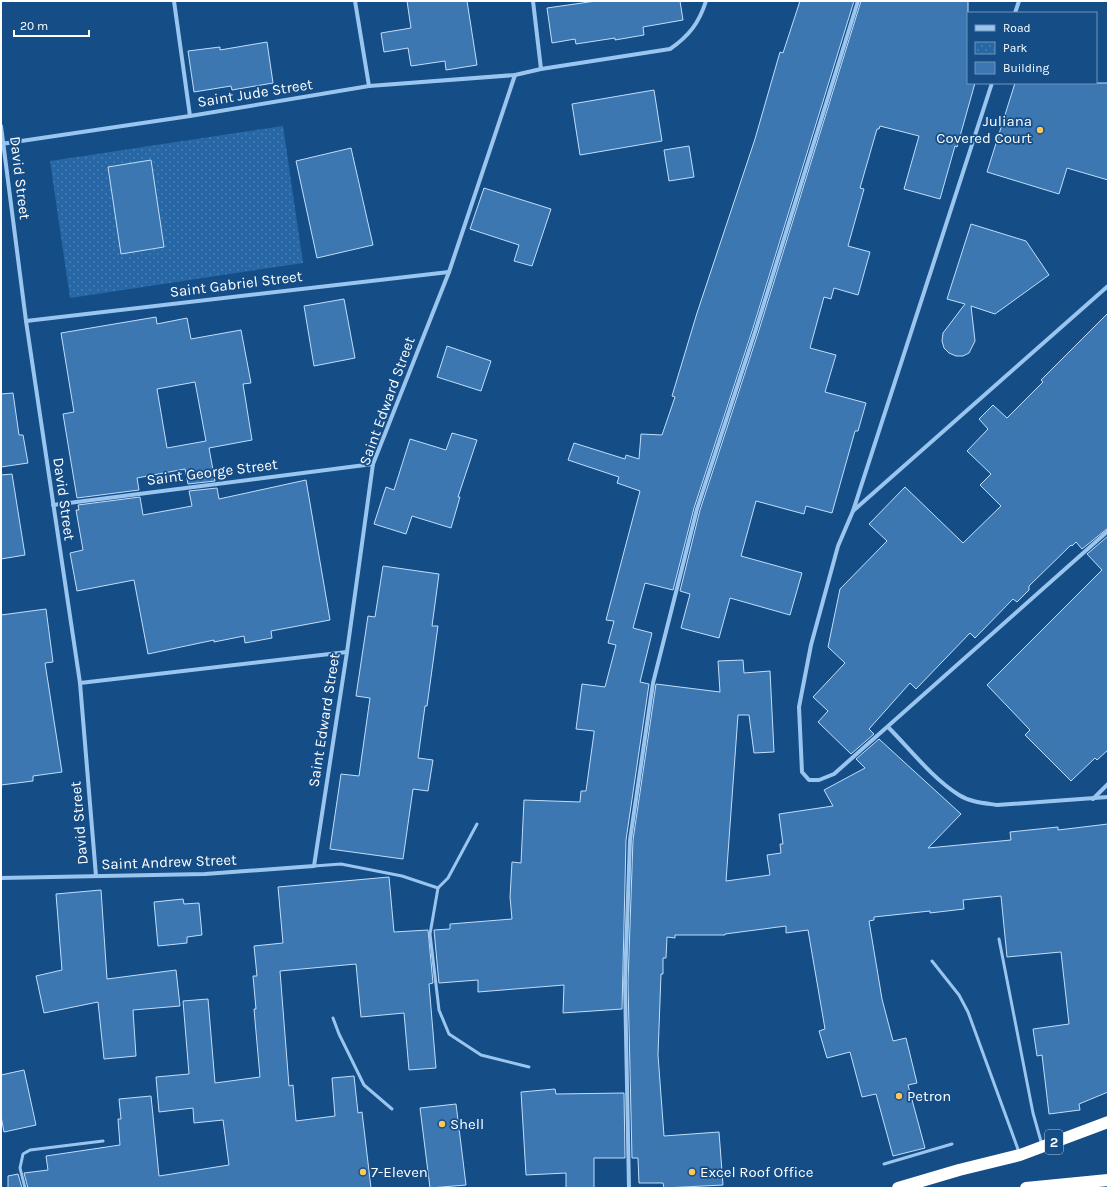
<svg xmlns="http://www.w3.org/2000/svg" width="1109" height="1189" viewBox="0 0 1109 1189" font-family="Karla,sans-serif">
<defs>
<pattern id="park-dots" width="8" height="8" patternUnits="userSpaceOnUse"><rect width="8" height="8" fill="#2767a5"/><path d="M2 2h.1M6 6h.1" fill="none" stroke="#477eb2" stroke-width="1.8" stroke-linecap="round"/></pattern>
</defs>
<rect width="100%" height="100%" fill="#154d87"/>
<path fill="url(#park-dots)" d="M283 126 303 263 70 298 50 161Z"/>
<g fill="#3d77b1" stroke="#c0defb" fill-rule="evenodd">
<path d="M407 1H467L477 65 446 70 445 61 411 66 408 48 384 52 381 33 411 28Z"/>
<path d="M596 1H680L683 20 643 27 644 35 615 40V38L576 44 575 39 552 43 547 8Z"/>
<path d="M800 1H854L753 328 694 508 673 590 645 583 633 628 652 633 640 682 649 684 626 840 622 1009 563 1013 564 985 478 992V980L439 983 434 930 450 929V924L512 919 510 897 512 862 521 863 524 800 580 802 581 791H586L594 733V731L576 729 582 684 605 687 616 645 608 643 614 621 606 620 640 491 617 483 619 477 568 460 574 443 625 459 626 455 639 459 641 434 662 435 675 397 672 396 697 313 755 139 780 52 783 53Z"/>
<path d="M861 1H968V83H975L957 147 955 146 940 199 904 189 919 136 880 126 879 129H877L860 188 864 189 848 246 870 252 858 295 834 288 831 299 824 297 810 348 836 355 825 392 866 403 858 431H855L832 513 806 506 804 514 756 501 741 556 802 573 790 615 730 598 719 638 681 628 690 594 680 591 700 510 759 330Z"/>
<path d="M267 42 273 83 232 90 231 86 194 92 188 51 220 47V50Z"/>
<path d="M1015 83H1108V180L1067 168 1059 194 987 172Z"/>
<path d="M654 90 662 141 580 155 572 104Z"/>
<path d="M689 146 694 177 669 181 664 150Z"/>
<path d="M351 148 373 245 317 258 296 161Z"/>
<path d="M151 160 164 247 121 254 108 167Z"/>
<path d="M484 188 551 209 532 266 514 261 519 245 470 229Z"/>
<path d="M971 224 1026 241 1049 275 995 314 971 306 975 341 969 353 963 356H956L949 353 944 348 942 341 943 333 965 304 947 299Z"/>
<path d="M344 299 355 358 314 366 304 306Z"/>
<path d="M1108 313V528L1082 549 1076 542 1072 546 1071 545 1029 586V590L1017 602 1013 599 975 638 970 633 916 689 910 683 869 729 874 734 851 754 818 722 828 711 813 697 845 663 828 647 840 589 887 541 869 524 905 487 963 543 1001 506 980 485 991 474 967 451 988 429 979 419 993 405 1007 418 1043 382 1041 380Z"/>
<path d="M156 317 157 324 187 318 191 339 241 330 251 383 243 384 252 440 209 448 215 481 188 484 185 469 137 478 139 490 77 498 63 414 74 412 61 333ZM195 382 206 441 167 448 157 389Z"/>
<path d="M447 346 491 361 481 391 437 377Z"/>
<path d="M13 393 19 435H23L28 463 1 467V394Z"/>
<path d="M452 433 477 440 458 497H460L451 528 412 516 406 534 374 524 386 487 394 490 410 439 446 450Z"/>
<path d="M12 474 25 555 1 559V475Z"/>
<path d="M306 480 330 620 271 631 272 638 245 643 244 636 214 642V640L148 654 134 580 77 591 70 553 83 550 76 510H79L78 505 140 497 143 515 192 506 189 491 217 488 219 499Z"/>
<path d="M1108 536V750L1097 760 1095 758 1071 781 1025 735 1030 730 987 685 1102 570 1087 554Z"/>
<path d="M383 566 439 574 432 626H438L427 706H425L418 758 433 760 428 791 413 789 403 859 330 849 341 774 359 776 370 698 356 696 368 616 375 617Z"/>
<path d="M46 609 53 662 45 663 62 772 33 776V781L1 785V615Z"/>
<path d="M743 660 744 673 770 671 774 752 754 753 749 715H738L726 881 770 875 767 855 781 853 780 844H783L779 814 833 806 824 790 865 768 856 759 879 739 961 814 928 848 1011 840 1010 832 1058 827V830L1108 824V1092L1079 1104 1080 1110 1049 1114 1042 1055 1037 1056 1033 1029 1069 1024 1061 952 1007 957 1001 896 963 900 964 909 930 913V911L874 917V920L869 921 882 999 893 1041 906 1038 917 1083 908 1085 925 1148 893 1156 876 1094 862 1097 850 1052 827 1058 819 1031 825 1029 808 930 786 933V926L725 934V935H675V938L667 937 666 958H663V974H661L658 1055 664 1136 719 1132 723 1185 664 1188 663 1183H639L638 1158H632L628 982 633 840 656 684 720 692 718 661Z"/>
<path d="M389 877 394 932 428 930 433 983 429 984 436 1068 409 1070 404 1013 361 1017 356 964 280 971 289 1086 293 1085 296 1121 335 1116 332 1078 354 1076 358 1113 362 1112 371 1188H28L24 1173 48 1170 46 1156 120 1145 118 1119H121L119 1099 151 1096 159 1176 229 1165 223 1120 194 1123 193 1108 159 1112 156 1077 189 1074 183 1001 208 999 215 1083 260 1077 254 1009H256L253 976H257L254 946 283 943 278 887Z"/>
<path d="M101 890 107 979 176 970 180 1006 133 1010 136 1056 104 1059 98 1002 44 1013 36 976 62 970 56 894Z"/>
<path d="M183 899 184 904 199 903 202 935 187 937V943L158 946 154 902Z"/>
<path d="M24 1070 36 1125 4 1132 1 1116V1075Z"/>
<path d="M555 1089 556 1094 624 1093 625 1158H594V1188H566V1173L526 1175 521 1092Z"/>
<path d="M456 1104 466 1185 430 1188 420 1108Z"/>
<path d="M18 1174 22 1188H8V1176Z"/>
</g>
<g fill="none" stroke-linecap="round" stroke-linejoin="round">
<g stroke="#9ac5ee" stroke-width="3">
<path d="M314 866 341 864 402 876 438 888 448 878 477 824"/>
<path d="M438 888 430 934 439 1010 449 1034 481 1055 529 1067"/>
<path d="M999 939 1033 1113 1042 1145"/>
<path d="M932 961 959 995 968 1012 1019 1152"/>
<path d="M333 1018 339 1034 364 1085 392 1109"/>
<path d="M884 1164 952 1144"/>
<path d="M25 1188 20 1168 23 1154 30 1150 103 1141"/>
</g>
<g stroke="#9ac5ee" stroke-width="4">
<path d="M174 1 190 116"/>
<path d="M355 1 369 86"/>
<path d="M533 1 541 69"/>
<path d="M1015 13 1019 1"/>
<path d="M992 83 853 511 838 546 811 645 799 707 802 772 809 780H819L834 774 1108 531"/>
<path d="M1 126 26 321 80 683 96 876"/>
<path d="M1 144 190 116 369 86 515 75 541 69 670 49C689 36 699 23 706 1"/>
<path d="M26 321 449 272"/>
<path d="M53 505 373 464"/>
<path d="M853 511 1108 286"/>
<path d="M80 683 347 652"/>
<path d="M888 727C910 749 932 778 959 795 970 802 984 803 997 805L1108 797"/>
<path d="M1093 799 1108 784"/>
<path d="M1 878 205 874 314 866 347 652 373 464 449 272 515 75"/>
<path d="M629 1188 625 982 630 840 653 683 697 509 756 329 858 1"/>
</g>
<g stroke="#fff" stroke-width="12">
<path d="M898 1188 959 1170 1020 1155 1108 1122"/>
<path d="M1026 1188 1108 1180"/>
</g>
</g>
<g fill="#ffc658" stroke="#154d87" stroke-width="1.5">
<circle cx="1040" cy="130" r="4"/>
<circle cx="899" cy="1096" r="4"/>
<circle cx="442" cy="1124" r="4"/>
<circle cx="363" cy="1172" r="4"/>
<circle cx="692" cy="1172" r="4"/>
</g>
<g text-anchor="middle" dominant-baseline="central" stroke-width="3.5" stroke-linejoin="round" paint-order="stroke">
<rect fill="#154d87" stroke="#b9cadb" stroke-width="1" x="1045" y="1130" width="18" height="24" rx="3"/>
<g font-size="14" font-weight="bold" fill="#fff">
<text x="1054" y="1142">2</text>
</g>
<g font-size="15" fill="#fff" stroke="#154d87">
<text transform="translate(255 93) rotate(-9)">Saint Jude Street</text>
<text transform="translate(20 178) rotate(83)">David Street</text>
<text transform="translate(236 284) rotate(-7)">Saint Gabriel Street</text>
<text transform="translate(387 401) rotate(-70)">Saint Edward Street</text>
<text transform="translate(212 472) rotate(-7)">Saint George Street</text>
<text transform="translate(64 499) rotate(82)">David Street</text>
<text transform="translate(324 720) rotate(-81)">Saint Edward Street</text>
<text transform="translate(79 823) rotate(-95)">David Street</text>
<text transform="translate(169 862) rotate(-2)">Saint Andrew Street</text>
</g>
<g font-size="15" fill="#fff" stroke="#154d87" text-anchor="start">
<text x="1032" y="121" text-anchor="end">Juliana<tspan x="1032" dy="17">Covered Court</tspan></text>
<text x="907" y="1096">Petron</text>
<text x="450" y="1124">Shell</text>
<text x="371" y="1172">7-Eleven</text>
<text x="700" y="1172">Excel Roof Office</text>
</g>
</g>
<rect width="1109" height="1189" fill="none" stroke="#ffffff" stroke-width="4"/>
<rect x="967" y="12" width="130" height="72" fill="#154d87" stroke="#7394b7"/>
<rect x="975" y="25" width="20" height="6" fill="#9ac5ee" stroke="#7394b7"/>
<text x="1003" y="32" font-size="12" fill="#ffffff">Road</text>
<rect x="975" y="42" width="20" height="12" fill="url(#park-dots)" stroke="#7394b7"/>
<text x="1003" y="52" font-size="12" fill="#ffffff">Park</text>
<rect x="975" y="62" width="20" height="12" fill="#3d77b1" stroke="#7394b7"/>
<text x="1003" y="72" font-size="12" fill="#ffffff">Building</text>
<path d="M14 30v6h75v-6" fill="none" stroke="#ffffff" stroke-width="2"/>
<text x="20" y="30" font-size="12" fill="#ffffff" stroke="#154d87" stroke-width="3" paint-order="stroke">20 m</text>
</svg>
